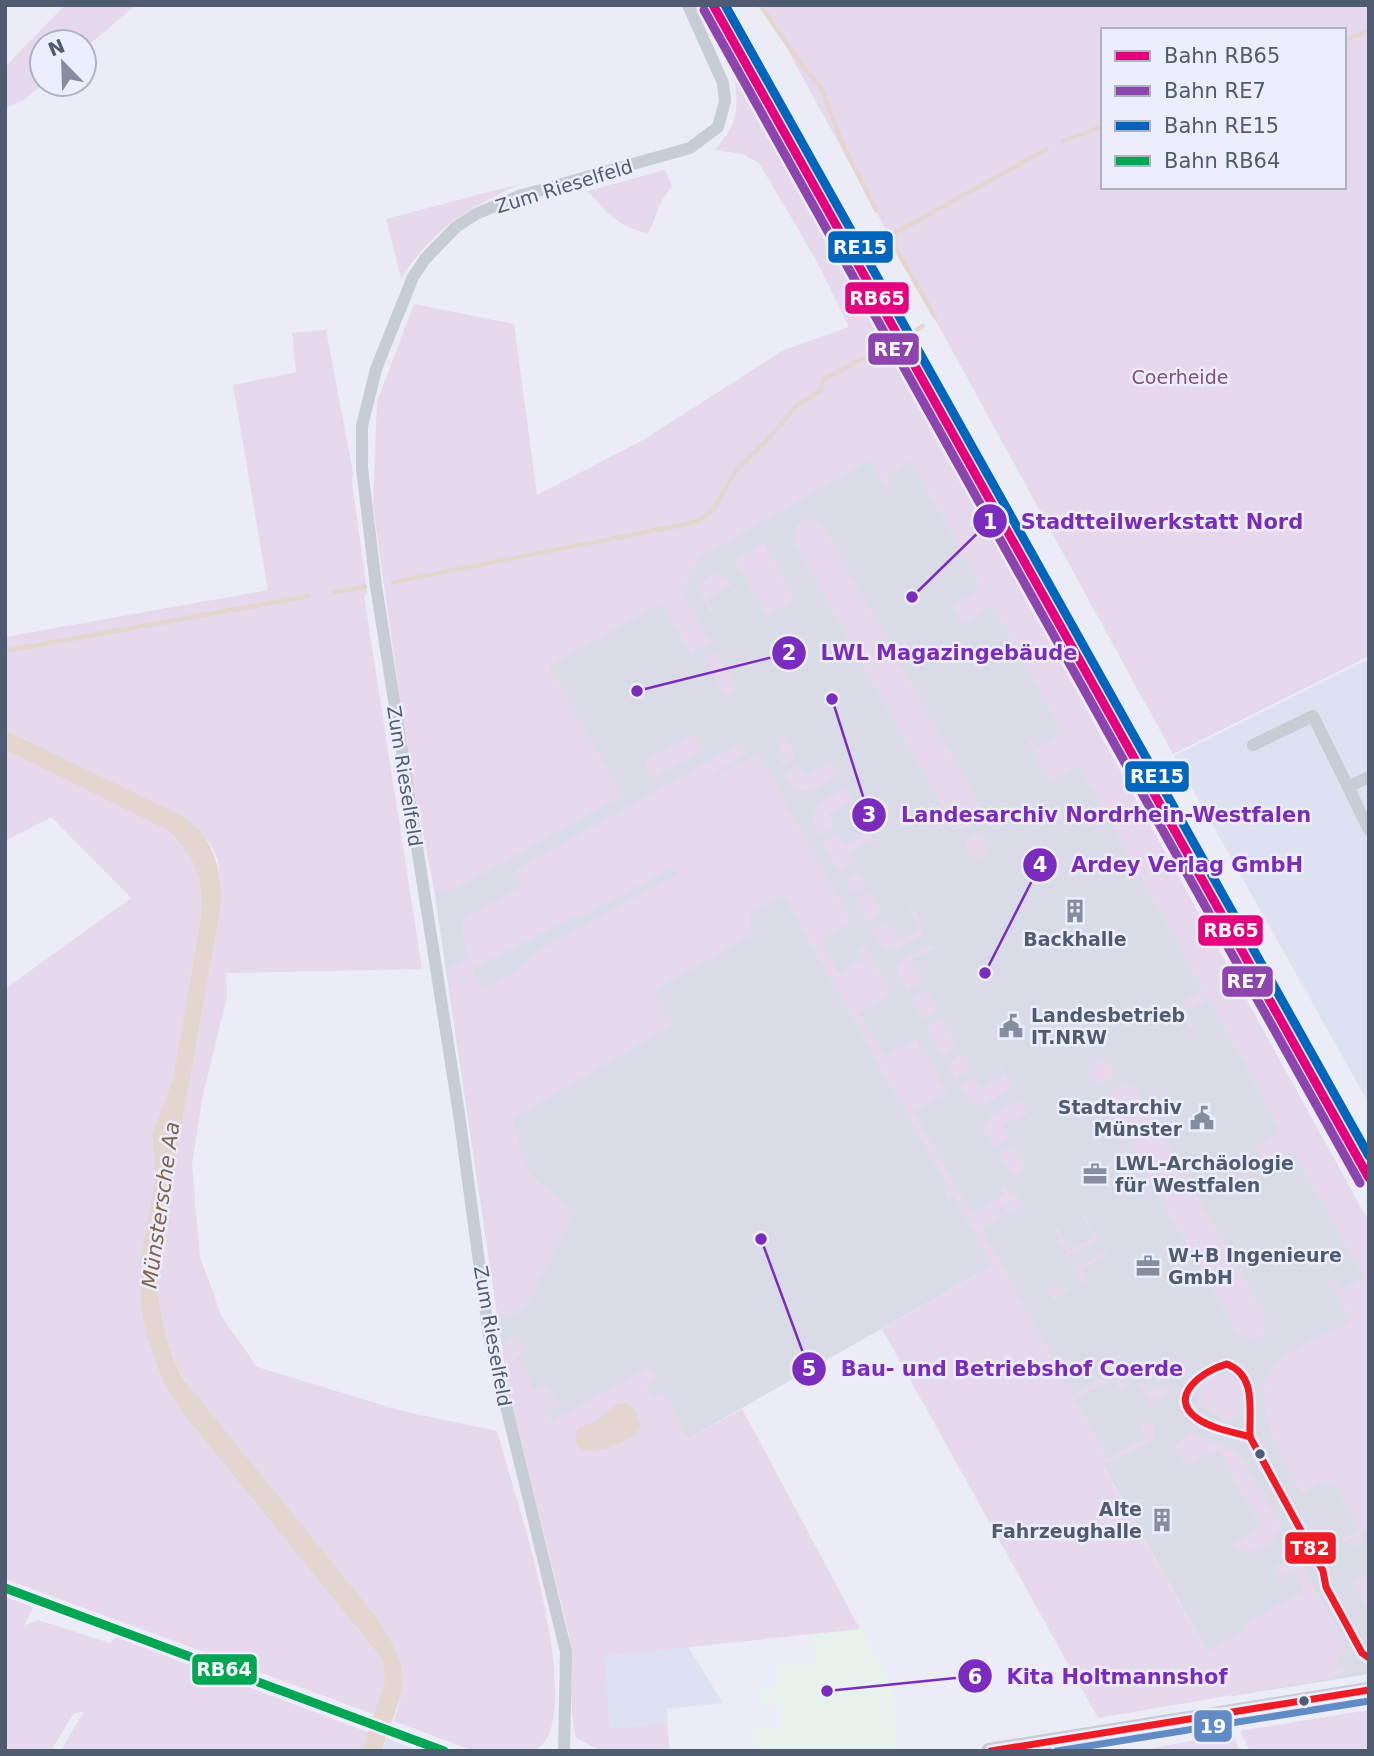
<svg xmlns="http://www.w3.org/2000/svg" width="1374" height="1756" viewBox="0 0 1374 1756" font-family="'DejaVu Sans',sans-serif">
<rect width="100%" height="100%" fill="#ebecf6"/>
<g fill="#dee1f1">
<path d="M1369 659V1104L1174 756Z"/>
<path d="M688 1647 723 1703 667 1709 668 1723 610 1729 603 1656Z"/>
<path d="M386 1738 419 1751H381Z"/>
</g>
<path fill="#d9dce6" d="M910 427 1369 1251V1674L1232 1696 992 1266 543 1521 509 1394 407 707Z"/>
<path fill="#e8f2ec" d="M860 1629 892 1687 897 1751H755L753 1729 781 1727 780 1706 761 1707 760 1693 778 1687 777 1665 815 1662 813 1634Z"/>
<g fill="#e6d8ed" fill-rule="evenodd">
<path d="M65 5H136L84 49V42H42L43 84 24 100 5 108V67Z"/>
<path d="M763 5H1369V656L1173 754ZM1103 30H1344V187H1103Z"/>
<path d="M734 70 1369 1222V1528L1361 1533 1366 1541 1356 1547 1351 1538 1336 1547 1338 1556 1333 1546 1360 1530 1333 1482 1327 1485 1324 1481 1302 1493C1285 1460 1243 1399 1277 1364 1295 1345 1328 1334 1352 1321L1330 1283 1335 1280 1341 1290 1364 1277 1293 1151 1265 1168 1254 1147 1281 1132 1209 999 1186 1011 1194 1026 1189 1029 1176 1006 1203 990 1079 766 1050 782 1028 741 1031 739 1037 748 1063 733 993 606 963 624 952 605 982 589 912 461 886 475 890 484 886 487 870 460 697 559 683 589 689 606 710 643 691 654 662 603 549 666 621 796 457 888 435 892 410 769 373 506 377 402 414 304 514 324 537 495 643 440 784 350 849 327 815 258 759 163 743 154 715 150C741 120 738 108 734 70Z"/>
<path d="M665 170 672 187C656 204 659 214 648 233 621 229 605 211 588 191Z"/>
<path d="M520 184C464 211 437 225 401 278L386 219Z"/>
<path d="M326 330 353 472 352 482 367 592 364 596 422 969 226 973 227 996 202 1099 192 1165 200 1257 222 1317 257 1367 402 1411 497 1431C516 1500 574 1669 549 1734 547 1740 540 1746 536 1751H474L394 1721C411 1673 401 1654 374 1614L195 1396C166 1354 155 1308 158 1257L222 901 218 860 210 843 180 815 5 730V637L268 590 233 385 296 372 292 333Z"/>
<path d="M804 519 817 521 823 526 980 808V815L972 826 958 828 952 824 794 542V529Z"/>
<path d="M764 543 794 601 766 616 735 560Z"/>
<path d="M712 573 727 578 739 597 730 586 707 599 713 610 709 612 699 586Z"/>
<path d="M716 652 737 690 725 697 704 659Z"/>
<path d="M693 734 703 751 653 778 644 761Z"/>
<path d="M783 735 796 758 781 766 779 737Z"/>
<path d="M741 743 747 754 714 773 716 777 758 754 849 919V926H844L820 940 839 973 863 959 858 949 864 945 891 994 859 1013 884 1057 916 1039 947 1093 914 1112 971 1213 1004 1195 1001 1186 1017 1196 1023 1206 1008 1214 1002 1205 993 1211 998 1220 981 1229 1023 1304 1054 1287 1070 1289 1054 1300 1049 1291 1023 1306 1072 1394 1111 1374 1105 1363 1109 1360 1125 1388 1120 1390 1113 1379 1075 1399 1107 1459 1146 1438 1140 1426 1144 1423 1155 1426 1154 1439 1103 1466 1207 1652 1243 1631 1241 1626 1304 1591 1293 1570 1279 1577 1274 1567C1284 1562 1292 1561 1302 1566L1345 1642 1343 1645 1350 1659 1340 1655 1336 1664 1347 1668 1337 1677 1098 1718 882 1329 992 1266 953 1195 947 1198 945 1194 950 1191 784 896 750 913 752 935 653 991 671 1026 512 1119 528 1172 574 1212 526 1306 513 1315H498L447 969 467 958 461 920 522 886 514 871ZM671 868 678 874 539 950 520 969 482 990 472 969 574 917 585 915Z"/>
<path d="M823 748 838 776 810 791 794 789 785 773 799 765 806 776 829 763Z"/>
<path d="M5 750 167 830C195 855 203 878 201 915L173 1078 152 1135 155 1178 140 1261 141 1309 147 1338 163 1382 185 1416 382 1659 385 1681 376 1715 5 1579V989L131 898 51 817 5 841Z"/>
<path d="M845 788 861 816 850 802 828 815 834 827 820 835 812 822 817 804Z"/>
<path d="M862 818 879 848 871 840 849 853 854 862 839 871 823 842 838 834 844 845 867 833Z"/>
<circle cx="977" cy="847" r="11"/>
<circle cx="856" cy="883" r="8"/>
<path d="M870 892 882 914 868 922 856 900Z"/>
<path d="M912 906 924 933 898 948H883L872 929 887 922 897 941 920 929 909 908Z"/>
<path d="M932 944 947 970 933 948 910 961 921 982 907 991 896 971 906 958Z"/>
<path d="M926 990 937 1012 923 1019 911 998Z"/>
<path d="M942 1019 955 1043 943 1056 927 1028Z"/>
<path d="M960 1052 970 1070 955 1078 948 1065Z"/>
<circle cx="1101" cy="1072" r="11"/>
<path d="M999 1062 1013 1088 985 1104 970 1105 959 1086 974 1078 981 1089 1003 1076Z"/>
<path d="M1128 1084 1136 1088 1265 1317 1263 1334 1256 1339 1239 1336 1109 1107 1112 1090Z"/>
<path d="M1020 1100 1035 1127 1025 1114 1002 1126 1009 1139 994 1147 983 1128 992 1115Z"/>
<path d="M1013 1146 1026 1169 1013 1177 998 1154Z"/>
<path d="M1082 1212 1098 1240 1068 1256 1053 1230 1058 1228 1070 1250 1093 1237 1080 1213Z"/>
<path d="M1105 1252 1114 1270 1104 1256 1082 1269 1088 1282 1084 1284 1075 1268Z"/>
<path d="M518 1335 526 1351 516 1357 535 1390 547 1385 558 1405 546 1412 551 1422 649 1367 656 1379 645 1385 652 1397 662 1392 688 1439 742 1409 860 1629 604 1656 610 1729 667 1723 670 1751H601L576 1738C568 1703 574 1666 568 1630L509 1394 502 1344ZM597 1421 633 1435 606 1449 586 1424Z"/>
<path d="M1229 1373C1244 1383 1250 1402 1238 1417L1225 1421 1206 1408 1198 1392 1207 1378Z"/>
<path d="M1143 1381 1149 1392 1165 1385 1171 1393 1161 1399H1150L1139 1383Z"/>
<path d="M1193 1433 1235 1452 1243 1460 1281 1527 1270 1545 1246 1553 1232 1545 1261 1527 1219 1451 1207 1458 1204 1454 1186 1466 1174 1445Z"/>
<path d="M1369 1574V1613L1352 1583Z"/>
<path d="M5 1597 33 1607 24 1626 38 1620 110 1643 116 1637 370 1733 362 1751H61L84 1711 73 1714 51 1751H5Z"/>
<path d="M1369 1710V1751H1250L1240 1731Z"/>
<path d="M1232 1733 1240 1751 1144 1750Z"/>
</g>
<g fill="#e4d6ce">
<path d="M5 730 185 817C214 840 220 866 222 901L158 1257C156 1301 163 1341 184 1380L374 1614C417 1677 405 1684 381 1751H362L385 1681 382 1659 185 1416 163 1382 147 1338 141 1309 140 1261 155 1178 152 1135 173 1078 201 915C203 878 195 855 167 830L5 750Z"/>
<path d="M625 1403 635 1410 641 1428C625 1443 603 1454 580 1449L575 1441 578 1428 597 1421 616 1405Z"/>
</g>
<path fill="#ebecf6" d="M373 1718 393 1725 389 1735 369 1728Z"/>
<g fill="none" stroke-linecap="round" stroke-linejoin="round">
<g stroke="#e4d6ce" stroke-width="4.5">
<path d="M760 5 806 71 820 85 843 145 876 210"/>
<path d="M1344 40 1369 31"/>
<path d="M1063 141 1103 126"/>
<path d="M935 317 896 249 895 233 1047 149"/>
<path d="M913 332 923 326"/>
<path d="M393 582 697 522 712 511 737 469 767 440 797 405 821 391 823 379 894 343"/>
<path d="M334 592 365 587"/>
<path d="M5 651 309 596"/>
</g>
<g stroke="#c8ccd4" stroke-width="12">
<path d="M1253 745 1313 716 1348 787"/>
<path d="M1369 777 1348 787 1369 830"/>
<path d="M564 1751 566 1652 489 1336 459 1114 376 586 362 468V426L376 369 413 277 425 259 456 227 476 214 519 196 690 148 718 127 725 101 723 83 688 5"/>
</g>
<path stroke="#c8ccd4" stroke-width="16" d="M989 1751 1369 1690"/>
<g stroke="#edeefd" stroke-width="12">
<g id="bus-1">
<path d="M1227 1364C1257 1376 1249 1409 1250 1437 1233 1432 1213 1429 1198 1419 1165 1397 1204 1370 1227 1364Z"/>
<path d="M1250 1437 1323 1571 1326 1587 1362 1653 1369 1658"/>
<path d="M991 1751 1369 1690"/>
</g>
</g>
<g stroke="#edeefd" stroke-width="12">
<path id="bus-2" d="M1057 1751 1369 1701"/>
</g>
<use href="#bus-1" stroke="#ed1c24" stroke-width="7"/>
<use href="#bus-2" stroke="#608bc4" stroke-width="7"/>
<g stroke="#edeefd" stroke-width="14">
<path id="rail-1" d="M713 5 1369 1178"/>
</g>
<g stroke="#edeefd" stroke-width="14">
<path id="rail-2" d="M704 10 1360 1183"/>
</g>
<g stroke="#edeefd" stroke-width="14">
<path id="rail-3" d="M725 5 1369 1156"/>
</g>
<g stroke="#edeefd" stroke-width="14">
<path id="rail-4" d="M5 1588 444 1751"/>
</g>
<use href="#rail-1" stroke="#e5007d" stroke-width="9"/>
<use href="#rail-2" stroke="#8e44ad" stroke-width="9"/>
<use href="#rail-3" stroke="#0065bd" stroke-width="9"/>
<use href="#rail-4" stroke="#00a651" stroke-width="9"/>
</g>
<defs>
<g id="building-bare" transform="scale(1.89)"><path d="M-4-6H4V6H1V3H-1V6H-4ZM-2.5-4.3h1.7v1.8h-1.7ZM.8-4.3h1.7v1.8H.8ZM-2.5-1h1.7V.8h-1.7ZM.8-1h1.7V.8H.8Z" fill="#858ea0" stroke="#edeefd" stroke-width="2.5" paint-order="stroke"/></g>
<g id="civic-bare" transform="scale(1.89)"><path d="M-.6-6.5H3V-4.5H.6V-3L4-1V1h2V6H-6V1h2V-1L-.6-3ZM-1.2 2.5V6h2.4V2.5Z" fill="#858ea0" stroke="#edeefd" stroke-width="2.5" paint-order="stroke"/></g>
<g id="office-bare" transform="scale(1.89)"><path d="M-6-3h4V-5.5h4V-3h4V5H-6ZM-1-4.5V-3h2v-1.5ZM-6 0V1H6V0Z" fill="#858ea0" stroke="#edeefd" stroke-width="2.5" paint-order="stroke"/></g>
</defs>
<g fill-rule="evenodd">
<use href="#building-bare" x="1075" y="911"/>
<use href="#civic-bare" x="1011" y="1026"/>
<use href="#civic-bare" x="1202" y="1118"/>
<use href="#office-bare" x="1095" y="1174"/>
<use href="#office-bare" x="1148" y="1266"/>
<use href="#building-bare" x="1162" y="1520"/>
</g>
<g fill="#4e5b71" stroke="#edeefd" stroke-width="2.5">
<circle cx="1260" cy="1454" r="6"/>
<circle cx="1304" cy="1701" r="6"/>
</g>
<g text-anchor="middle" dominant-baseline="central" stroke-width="5" stroke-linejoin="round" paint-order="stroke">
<g font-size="19" fill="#4e5b71" stroke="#edeefd">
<text transform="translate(564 186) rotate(-17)">Zum Rieselfeld</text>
<text transform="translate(405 776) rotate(81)">Zum Rieselfeld</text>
<text transform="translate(493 1336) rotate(80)">Zum Rieselfeld</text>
</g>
<g font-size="19" fill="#7f4d80" stroke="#edeefd">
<text x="1180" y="377">Coerheide</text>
</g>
<g font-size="19" font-weight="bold" fill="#4e5b71" stroke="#edeefd" text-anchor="start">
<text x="1075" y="939" text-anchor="middle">Backhalle</text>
<text x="1031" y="1015">Landesbetrieb<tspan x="1031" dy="22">IT.NRW</tspan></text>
<text x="1182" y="1107" text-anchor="end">Stadtarchiv<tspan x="1182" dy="22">Münster</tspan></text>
<text x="1115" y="1163">LWL-Archäologie<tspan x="1115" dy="22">für Westfalen</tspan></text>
<text x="1168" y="1255">W+B Ingenieure<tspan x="1168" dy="22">GmbH</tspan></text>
<text x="1142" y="1509" text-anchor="end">Alte<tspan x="1142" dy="22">Fahrzeughalle</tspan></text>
</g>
<g font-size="21" font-style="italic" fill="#81634a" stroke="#edeefd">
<text transform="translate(161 1205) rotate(-82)">Münstersche Aa</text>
</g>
</g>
<path fill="none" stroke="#7b2cbf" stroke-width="2.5" d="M912 597L990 521M637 691L789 653M832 699L869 815M985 973L1040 865M761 1239L809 1369M827 1691L975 1676"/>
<g fill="#7b2cbf" stroke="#edeefd" stroke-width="2.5">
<circle cx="912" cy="597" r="7"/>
<circle cx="637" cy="691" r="7"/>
<circle cx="832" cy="699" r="7"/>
<circle cx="985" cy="973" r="7"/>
<circle cx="761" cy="1239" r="7"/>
<circle cx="827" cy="1691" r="7"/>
<circle cx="990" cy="521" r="18"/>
<circle cx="789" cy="653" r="18"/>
<circle cx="869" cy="815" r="18"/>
<circle cx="1040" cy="865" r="18"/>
<circle cx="809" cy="1369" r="18"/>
<circle cx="975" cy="1676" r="18"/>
</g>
<g font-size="21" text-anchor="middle" font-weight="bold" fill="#fff">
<text x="990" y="529">1</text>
<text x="789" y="660">2</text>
<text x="869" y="822">3</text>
<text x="1040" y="872">4</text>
<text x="809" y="1376">5</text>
<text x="975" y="1684">6</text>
</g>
<g font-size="21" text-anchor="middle" font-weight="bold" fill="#7b2cbf" stroke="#edeefd" stroke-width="5" stroke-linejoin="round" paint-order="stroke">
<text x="1162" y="529">Stadtteilwerkstatt Nord</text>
<text x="949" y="660">LWL Magazingebäude</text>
<text x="1106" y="822">Landesarchiv Nordrhein-Westfalen</text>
<text x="1187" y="872">Ardey Verlag GmbH</text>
<text x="1012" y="1376">Bau- und Betriebshof Coerde</text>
<text x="1117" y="1684">Kita Holtmannshof</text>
</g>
<g stroke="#edeefd" stroke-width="2.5">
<rect x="827" y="230" width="67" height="34" rx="7" fill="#0065bd"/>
<rect x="844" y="281" width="66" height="34" rx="7" fill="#e5007d"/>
<rect x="867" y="332" width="53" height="34" rx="7" fill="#8e44ad"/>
<rect x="1124" y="760" width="66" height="33" rx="7" fill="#0065bd"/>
<rect x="1197" y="914" width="67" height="33" rx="7" fill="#e5007d"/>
<rect x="1221" y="965" width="53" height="33" rx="7" fill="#8e44ad"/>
<rect x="1284" y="1531" width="53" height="34" rx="7" fill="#ed1c24"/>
<rect x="191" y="1653" width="67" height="33" rx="7" fill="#00a651"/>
<rect x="1193" y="1709" width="40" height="34" rx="7" fill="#608bc4"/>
</g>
<g font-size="19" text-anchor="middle" font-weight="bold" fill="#fff">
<text x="860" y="254">RE15</text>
<text x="877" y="305">RB65</text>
<text x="894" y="356">RE7</text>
<text x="1157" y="783">RE15</text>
<text x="1231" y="937">RB65</text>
<text x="1247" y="988">RE7</text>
<text x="1310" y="1555">T82</text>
<text x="224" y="1676">RB64</text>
<text x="1213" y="1733">19</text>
</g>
<rect width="1374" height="1756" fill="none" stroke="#4e5b71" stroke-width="14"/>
<rect x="1101" y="28" width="245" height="161" fill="#edeefd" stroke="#adb3c5" stroke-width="2"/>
<rect x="1115" y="51" width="35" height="10" fill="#e5007d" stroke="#adb3c5" stroke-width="2"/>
<text x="1164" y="63" font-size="21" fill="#4e5b71">Bahn RB65</text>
<rect x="1115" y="86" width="35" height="10" fill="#8e44ad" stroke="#adb3c5" stroke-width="2"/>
<text x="1164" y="98" font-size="21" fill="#4e5b71">Bahn RE7</text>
<rect x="1115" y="121" width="35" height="10" fill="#0065bd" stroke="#adb3c5" stroke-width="2"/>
<text x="1164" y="133" font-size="21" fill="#4e5b71">Bahn RE15</text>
<rect x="1115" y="156" width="35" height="10" fill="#00a651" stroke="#adb3c5" stroke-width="2"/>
<text x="1164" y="168" font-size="21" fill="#4e5b71">Bahn RB64</text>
<g transform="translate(63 63) rotate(337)"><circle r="33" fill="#edeefd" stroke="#adb3c5" stroke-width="2"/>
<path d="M0-5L12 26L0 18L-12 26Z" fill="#858ea0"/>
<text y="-10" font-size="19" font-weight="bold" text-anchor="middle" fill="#4e5b71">N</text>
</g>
</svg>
